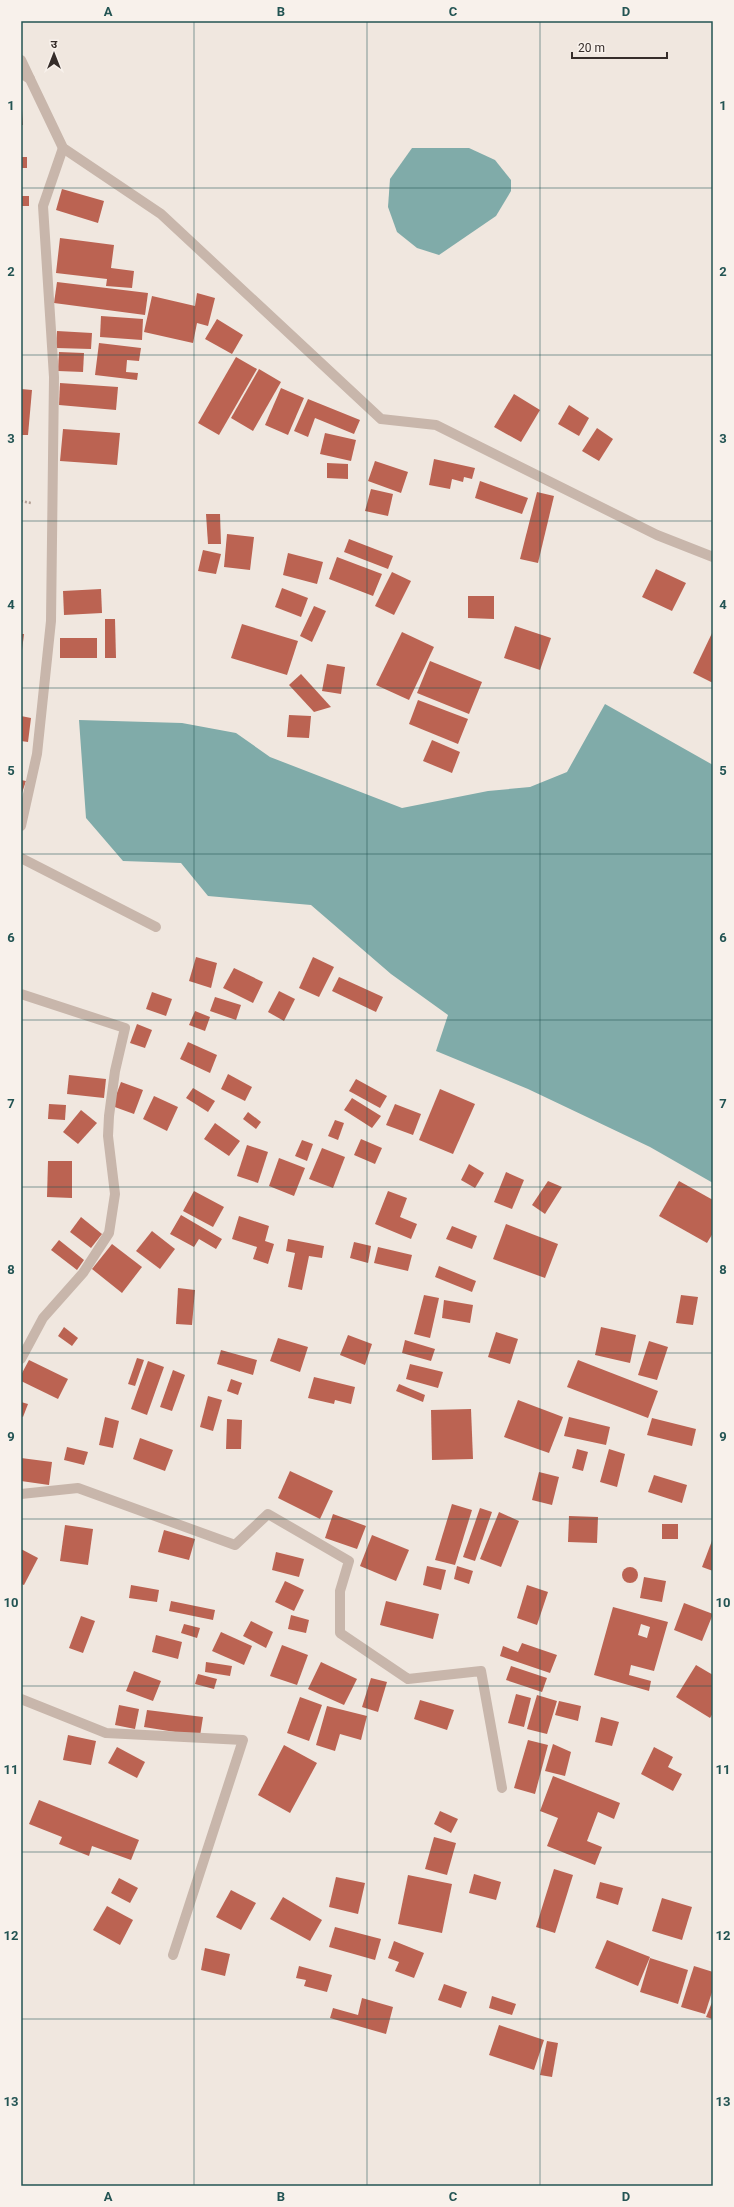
<svg xmlns="http://www.w3.org/2000/svg" width="734" height="2207" viewBox="0 0 734 2207" font-family="Roboto,'Noto Sans Devanagari',sans-serif">
<rect width="100%" height="100%" fill="#f0e7df"/>
<g fill="#80aba9">
<path d="M412 148H469L495 160 511 180V191L496 216 439 255 417 248 397 232 388 207 390 179Z"/>
<path d="M605 704 713 765V1183L650 1147 528 1089 436 1051 448 1015 391 974 311 905 208 896 181 863 123 861 86 818 79 720 182 723 236 733 270 757 402 808 488 791 530 787 567 772Z"/>
</g>
<g fill="#bb6352" fill-rule="evenodd">
<path d="M21 110H22L23 125H21Z"/>
<rect x="21" y="157" width="6" height="11"/>
<path d="M62 189 104 201 98 223 56 210Z"/>
<rect x="21" y="196" width="8" height="10"/>
<path d="M60 238 114 245 111 268 134 271 132 288 106 286 107 279 56 273Z"/>
<path d="M57 282 148 293 145 315 54 303Z"/>
<path d="M197 293 215 298 208 326 197 323 193 343 144 332 152 296 195 306Z"/>
<path d="M101 316 143 319 142 340 100 337Z"/>
<path d="M217 319 243 335 232 354 205 339Z"/>
<path d="M57 331 92 333 91 349 56 348Z"/>
<path d="M99 343 141 348 139 361 127 360 126 372 138 373 137 380 95 375Z"/>
<path d="M59 352 84 353 83 372 58 371Z"/>
<path d="M236 357 257 369 219 435 198 423Z"/>
<path d="M259 369 281 382 253 431 231 418Z"/>
<path d="M60 383 118 387 116 410 59 405Z"/>
<path d="M281 388 304 398 288 435 265 425Z"/>
<path d="M21 389 32 390 28 435H21Z"/>
<path d="M514 394 540 410 521 442 494 427Z"/>
<path d="M308 399 360 420 354 434 315 418 308 437 294 431Z"/>
<path d="M569 405 589 418 579 436 558 424Z"/>
<path d="M597 428 613 439 599 461 582 451Z"/>
<path d="M63 429 120 433 117 465 60 461Z"/>
<path d="M325 433 356 440 351 461 320 454Z"/>
<path d="M434 459 475 468 472 479 464 477 463 482 452 479 450 489 429 485Z"/>
<path d="M375 461 408 472 401 493 368 481Z"/>
<path d="M327 463 348 464V479L327 478Z"/>
<path d="M480 481 528 498 522 514 475 498Z"/>
<path d="M371 489 393 494 388 516 365 511Z"/>
<path d="M537 492 554 496 538 563 520 559Z"/>
<path d="M206 514H220L221 544H208Z"/>
<path d="M227 534 254 537 250 570 224 567Z"/>
<path d="M349 539 393 556 388 569 344 552Z"/>
<path d="M203 550 221 554 216 574 198 571Z"/>
<path d="M288 553 323 562 317 584 283 575Z"/>
<path d="M337 557 382 574 373 596 329 579Z"/>
<path d="M656 569 686 583 672 611 642 597Z"/>
<path d="M392 572 411 581 394 615 375 606Z"/>
<path d="M282 588 308 598 301 617 275 607Z"/>
<path d="M101 589 102 613 64 615 63 591Z"/>
<path d="M468 596H494V619L468 618Z"/>
<path d="M314 606 326 611 312 642 300 636Z"/>
<path d="M105 619H115L116 658H105Z"/>
<path d="M242 624 298 641 287 675 231 658Z"/>
<path d="M515 626 551 638 540 670 504 658Z"/>
<path d="M713 631V683L693 673Z"/>
<path d="M402 632 434 647 409 700 376 685Z"/>
<path d="M21 634H24L22 650H21Z"/>
<rect x="60" y="638" width="37" height="20"/>
<path d="M430 661 482 682 469 714 417 693Z"/>
<path d="M327 664 345 667 341 694 322 691Z"/>
<path d="M301 674 331 707 314 712 289 685Z"/>
<path d="M418 700 468 719 458 744 409 724Z"/>
<path d="M289 715 311 716 309 738 287 737Z"/>
<path d="M21 716 31 718 28 742 21 741Z"/>
<path d="M432 740 460 752 452 773 423 761Z"/>
<path d="M21 780 26 781 21 796Z"/>
<path d="M196 957 217 963 211 988 189 981Z"/>
<path d="M313 957 334 967 319 997 299 988Z"/>
<path d="M234 968 263 982 253 1003 223 988Z"/>
<path d="M339 977 383 997 376 1012 332 991Z"/>
<path d="M279 991 295 999 284 1021 268 1012Z"/>
<path d="M152 992 172 999 166 1016 146 1009Z"/>
<path d="M215 997 241 1005 236 1020 210 1011Z"/>
<path d="M195 1011 210 1017 205 1031 189 1025Z"/>
<path d="M137 1024 152 1030 145 1048 130 1043Z"/>
<path d="M188 1042 217 1055 210 1073 180 1059Z"/>
<path d="M228 1074 252 1087 245 1101 221 1089Z"/>
<path d="M69 1075 106 1079 104 1098 67 1094Z"/>
<path d="M356 1079 387 1096 380 1108 349 1091Z"/>
<path d="M121 1082 143 1090 134 1114 112 1106Z"/>
<path d="M193 1088 215 1101 208 1112 186 1098Z"/>
<path d="M440 1089 475 1104 453 1154 419 1140Z"/>
<path d="M154 1096 178 1107 167 1131 143 1119Z"/>
<path d="M352 1098 381 1116 372 1128 344 1110Z"/>
<path d="M49 1104 66 1105 65 1120 48 1119Z"/>
<path d="M395 1104 421 1114 413 1135 386 1125Z"/>
<path d="M81 1110 97 1123 78 1144 63 1132Z"/>
<path d="M248 1112 261 1122 256 1129 243 1119Z"/>
<path d="M335 1120 344 1123 338 1140 328 1136Z"/>
<path d="M215 1123 240 1141 229 1156 204 1139Z"/>
<path d="M361 1139 382 1148 375 1164 354 1155Z"/>
<path d="M302 1140 313 1144 307 1161 295 1156Z"/>
<path d="M247 1145 268 1152 258 1183 237 1176Z"/>
<path d="M322 1148 345 1157 333 1188 309 1179Z"/>
<path d="M279 1158 305 1168 294 1196 269 1186Z"/>
<path d="M48 1161H72V1198L47 1197Z"/>
<path d="M469 1164 484 1173 475 1188 461 1180Z"/>
<path d="M506 1172 524 1180 512 1209 494 1202Z"/>
<path d="M548 1181 562 1187 545 1214 532 1205Z"/>
<path d="M679 1181 713 1200V1233L707 1243 659 1216Z"/>
<path d="M194 1191 224 1207 213 1227 183 1211Z"/>
<path d="M388 1191 407 1198 400 1217 417 1224 411 1239 375 1224Z"/>
<path d="M181 1215 222 1239 216 1249 199 1239 194 1247 170 1234Z"/>
<path d="M239 1216 269 1226 265 1241 274 1244 268 1264 253 1259 257 1247 232 1239Z"/>
<path d="M81 1217 102 1234 91 1248 70 1232Z"/>
<path d="M506 1224 558 1244 545 1278 493 1259Z"/>
<path d="M452 1226 477 1236 472 1249 446 1239Z"/>
<path d="M152 1231 175 1249 160 1269 136 1251Z"/>
<path d="M288 1239 324 1246 322 1258 309 1256 302 1290 288 1287 295 1253 286 1251Z"/>
<path d="M59 1240 84 1260 77 1270 51 1250Z"/>
<path d="M354 1242 371 1246 368 1263 350 1258Z"/>
<path d="M112 1244 142 1267 122 1293 92 1269Z"/>
<path d="M378 1247 412 1255 408 1271 374 1263Z"/>
<path d="M439 1266 476 1281 472 1292 435 1277Z"/>
<path d="M178 1288 195 1290 192 1325 176 1324Z"/>
<path d="M424 1295 439 1298 430 1338 414 1334Z"/>
<path d="M681 1295 698 1297 693 1325 676 1323Z"/>
<path d="M444 1300 473 1305 470 1323 442 1318Z"/>
<path d="M64 1327 78 1338 72 1346 58 1336Z"/>
<path d="M601 1327 636 1335 630 1363 595 1355Z"/>
<path d="M496 1332 518 1339 510 1364 488 1357Z"/>
<path d="M348 1335 372 1344 365 1365 340 1355Z"/>
<path d="M278 1338 308 1347 300 1372 270 1361Z"/>
<path d="M405 1340 435 1349 431 1361 402 1353Z"/>
<path d="M649 1341 668 1347 657 1380 638 1375Z"/>
<path d="M221 1350 257 1360 253 1375 217 1364Z"/>
<path d="M137 1358 144 1360 135 1386 128 1384Z"/>
<path d="M29 1360 68 1379 58 1399 21 1381V1375Z"/>
<path d="M578 1360 658 1391 648 1418 567 1387Z"/>
<path d="M148 1361 164 1367 147 1415 131 1409Z"/>
<path d="M410 1364 443 1372 438 1388 406 1379Z"/>
<path d="M173 1370 185 1375 172 1411 160 1407Z"/>
<path d="M314 1377 355 1387 351 1404 335 1400 334 1404 308 1398Z"/>
<path d="M231 1379 242 1383 238 1395 227 1391Z"/>
<path d="M399 1384 425 1395 423 1402 396 1391Z"/>
<path d="M208 1396 222 1400 213 1431 200 1427Z"/>
<path d="M518 1400 563 1417 549 1453 504 1437Z"/>
<path d="M21 1402 28 1404 23 1417 21 1416Z"/>
<path d="M471 1409 473 1459 432 1460 431 1410Z"/>
<path d="M105 1417 119 1421 113 1448 99 1445Z"/>
<path d="M569 1417 610 1427 606 1445 564 1436Z"/>
<path d="M652 1418 696 1429 692 1446 647 1435Z"/>
<path d="M227 1419 242 1420 241 1449H226Z"/>
<path d="M140 1438 173 1450 165 1471 133 1459Z"/>
<path d="M67 1447 88 1452 84 1465 64 1460Z"/>
<path d="M577 1449 588 1452 583 1471 572 1468Z"/>
<path d="M609 1449 625 1454 617 1487 600 1482Z"/>
<path d="M21 1458 52 1462 49 1485 21 1481Z"/>
<path d="M290 1471 333 1491 320 1519 278 1498Z"/>
<path d="M539 1472 559 1477 552 1505 532 1500Z"/>
<path d="M654 1475 687 1485 682 1503 648 1492Z"/>
<path d="M452 1504 472 1510 455 1565 435 1560Z"/>
<path d="M480 1508 492 1512 475 1561 463 1557Z"/>
<path d="M499 1512 519 1521 501 1567 480 1559Z"/>
<path d="M333 1514 366 1526 357 1549 325 1538Z"/>
<path d="M569 1516 598 1517 597 1543 568 1542Z"/>
<rect x="662" y="1524" width="16" height="15"/>
<path d="M65 1525 93 1529 88 1565 60 1561Z"/>
<path d="M164 1530 195 1539 189 1560 158 1552Z"/>
<path d="M372 1535 409 1550 396 1581 360 1566Z"/>
<path d="M713 1538V1571L702 1567Z"/>
<path d="M21 1549 38 1558 24 1585 21 1584Z"/>
<path d="M276 1552 304 1559 299 1577 272 1570Z"/>
<path d="M427 1566 446 1570 441 1590 423 1585Z"/>
<path d="M457 1566 473 1571 469 1584 454 1579Z"/>
<circle cx="630" cy="1575" r="8"/>
<path d="M644 1577 666 1581 662 1602 640 1598Z"/>
<path d="M285 1581 304 1590 294 1611 275 1602Z"/>
<path d="M131 1585 159 1590 157 1602 129 1598Z"/>
<path d="M527 1585 548 1592 537 1625 517 1618Z"/>
<path d="M171 1601 215 1610 213 1620 169 1611Z"/>
<path d="M386 1601 439 1614 433 1639 380 1625Z"/>
<path d="M684 1603 713 1614 702 1641 674 1630Z"/>
<path d="M613 1607 668 1622 654 1671 631 1665 629 1675 651 1681 649 1691 594 1675ZM641 1624 650 1627 647 1638 638 1635Z"/>
<path d="M291 1615 309 1620 306 1633 288 1629Z"/>
<path d="M81 1616 95 1621 83 1653 69 1648Z"/>
<path d="M251 1621 273 1632 266 1648 243 1636Z"/>
<path d="M184 1624 200 1628 197 1638 181 1633Z"/>
<path d="M221 1632 252 1646 244 1665 212 1651Z"/>
<path d="M156 1635 182 1642 178 1659 152 1652Z"/>
<path d="M522 1643 557 1655 550 1673 500 1656 503 1646 518 1652Z"/>
<path d="M282 1645 308 1655 297 1685 270 1676Z"/>
<path d="M206 1662 232 1666 230 1676 205 1672Z"/>
<path d="M321 1662 357 1679 344 1705 308 1689Z"/>
<path d="M696 1665 713 1675V1713L710 1718 676 1697Z"/>
<path d="M511 1666 547 1678 542 1692 506 1680Z"/>
<path d="M134 1671 161 1681 153 1701 126 1691Z"/>
<path d="M198 1674 217 1679 214 1689 195 1684Z"/>
<path d="M371 1678 387 1682 378 1712 362 1707Z"/>
<path d="M516 1694 531 1698 524 1727 508 1723Z"/>
<path d="M537 1695 557 1701 547 1734 527 1729Z"/>
<path d="M300 1697 322 1705 309 1741 287 1733Z"/>
<path d="M420 1700 454 1710 447 1730 414 1719Z"/>
<path d="M559 1701 581 1706 578 1721 555 1715Z"/>
<path d="M119 1705 139 1709 135 1729 115 1725Z"/>
<path d="M327 1706 367 1716 361 1740 340 1734 335 1751 316 1745Z"/>
<path d="M147 1710 203 1717 200 1736 144 1727Z"/>
<path d="M601 1717 619 1722 612 1746 595 1742Z"/>
<path d="M68 1735 96 1741 91 1765 63 1760Z"/>
<path d="M528 1740 548 1745 535 1794 514 1788Z"/>
<path d="M553 1744 571 1752 565 1776 545 1771Z"/>
<path d="M284 1745 317 1763 290 1813 258 1795Z"/>
<path d="M117 1747 145 1762 137 1778 108 1763Z"/>
<path d="M654 1747 673 1757 668 1767 682 1774 673 1791 641 1774Z"/>
<path d="M553 1776 620 1803 614 1819 598 1812 587 1841 602 1847 595 1865 547 1846 558 1818 540 1811Z"/>
<path d="M39 1800 139 1840 131 1860 92 1846 89 1856 59 1844 62 1837 29 1824Z"/>
<path d="M440 1811 458 1819 451 1833 434 1824Z"/>
<path d="M434 1837 456 1843 447 1875 425 1869Z"/>
<path d="M554 1869 573 1875 555 1933 536 1927Z"/>
<path d="M474 1874 501 1882 496 1900 469 1893Z"/>
<path d="M408 1875 452 1884 442 1933 398 1924Z"/>
<path d="M336 1877 365 1883 358 1914 329 1907Z"/>
<path d="M119 1878 138 1888 130 1903 111 1893Z"/>
<path d="M600 1882 623 1888 618 1905 596 1898Z"/>
<path d="M231 1890 256 1903 241 1930 216 1917Z"/>
<path d="M283 1897 322 1920 310 1941 270 1919Z"/>
<path d="M662 1898 692 1907 682 1940 652 1931Z"/>
<path d="M107 1906 133 1920 120 1945 93 1930Z"/>
<path d="M335 1927 381 1939 375 1960 329 1947Z"/>
<path d="M607 1940 650 1957 638 1986 595 1968Z"/>
<path d="M394 1941 424 1953 414 1978 395 1971 399 1962 388 1958Z"/>
<path d="M205 1948 230 1954 225 1976 201 1970Z"/>
<path d="M650 1958 688 1970 678 2004 640 1992Z"/>
<path d="M299 1966 332 1975 327 1992 304 1986 306 1980 296 1978Z"/>
<path d="M694 1966 713 1972V1989L705 2014 681 2007Z"/>
<path d="M444 1984 467 1992 461 2008 438 2000Z"/>
<path d="M492 1996 516 2004 512 2015 489 2008Z"/>
<path d="M362 1998 393 2007 386 2034 330 2018 333 2008 358 2015Z"/>
<path d="M713 2000V2019L706 2017Z"/>
<path d="M499 2025 544 2040 534 2070 489 2055Z"/>
<path d="M547 2041 558 2043 552 2077 540 2075Z"/>
</g>
<g fill="none" stroke-linecap="round" stroke-linejoin="round">
<path stroke="#b3a096" stroke-width="2.5" stroke-dasharray="2 2" stroke-linecap="butt" d="M21 501 31 503"/>
<g stroke="#c8b6ab" stroke-width="10">
<path d="M21 60 30 79"/>
<path d="M21 73 30 79 63 148 161 214 381 419 436 425 657 535 713 557"/>
<path d="M21 826 37 754 51 621 54 377 43 206 63 148"/>
<path d="M21 858 156 927"/>
<path d="M21 994 125 1028 115 1071 109 1116 108 1136 115 1194 109 1233 83 1273 43 1318 21 1359"/>
<path d="M21 1494 78 1488 235 1545 268 1514 349 1561 340 1591V1633L408 1679 481 1671 502 1788"/>
<path d="M21 1699 106 1733 243 1740 173 1955"/>
</g>
</g>
<path fill="none" stroke="#235453" stroke-width="1" stroke-opacity="0.55" d="M194 21V2186M367 21V2186M540 21V2186M21 188H713M21 355H713M21 521H713M21 688H713M21 854H713M21 1020H713M21 1187H713M21 1353H713M21 1519H713M21 1686H713M21 1852H713M21 2019H713"/>
<rect width="734" height="2207" fill="none" stroke="#f8f1eb" stroke-width="44"/>
<g transform="translate(54 54)" stroke="#f8f1eb" stroke-width="3" paint-order="stroke">
<path d="M0-3L7 15L0 10L-7 15Z" fill="#362d2a"/>
<text y="-6" font-size="11" font-weight="bold" text-anchor="middle" fill="#362d2a">उ</text>
</g>
<path d="M572 52v6h95v-6" fill="none" stroke="#362d2a" stroke-width="2"/>
<text x="578" y="52" font-size="12" fill="#362d2a" stroke="#f8f1eb" stroke-width="3" paint-order="stroke">20 m</text>
<rect x="22" y="22" width="690" height="2163" fill="none" stroke="#235453" stroke-width="1.5"/>
<g font-size="13" text-anchor="middle" font-weight="bold" fill="#235453">
<text x="108" y="16">A</text>
<text x="281" y="16">B</text>
<text x="453" y="16">C</text>
<text x="626" y="16">D</text>
<text x="11" y="110">1</text>
<text x="723" y="110">1</text>
<text x="11" y="276">2</text>
<text x="723" y="276">2</text>
<text x="11" y="443">3</text>
<text x="723" y="443">3</text>
<text x="11" y="609">4</text>
<text x="723" y="609">4</text>
<text x="11" y="775">5</text>
<text x="723" y="775">5</text>
<text x="11" y="942">6</text>
<text x="723" y="942">6</text>
<text x="11" y="1108">7</text>
<text x="723" y="1108">7</text>
<text x="11" y="1274">8</text>
<text x="723" y="1274">8</text>
<text x="11" y="1441">9</text>
<text x="723" y="1441">9</text>
<text x="11" y="1607">10</text>
<text x="723" y="1607">10</text>
<text x="11" y="1774">11</text>
<text x="723" y="1774">11</text>
<text x="11" y="1940">12</text>
<text x="723" y="1940">12</text>
<text x="11" y="2106">13</text>
<text x="723" y="2106">13</text>
<text x="108" y="2201">A</text>
<text x="281" y="2201">B</text>
<text x="453" y="2201">C</text>
<text x="626" y="2201">D</text>
</g>
</svg>
